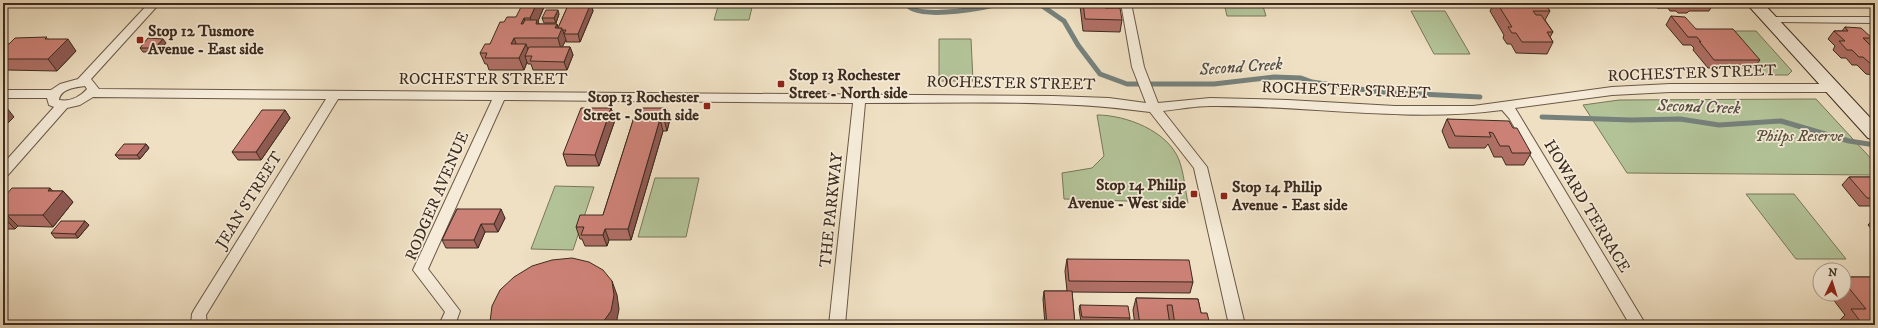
<svg xmlns="http://www.w3.org/2000/svg" width="1878" height="328" viewBox="0 0 1878 328" font-family="'IM FELL DW Pica',serif">
<rect width="100%" height="100%" fill="#efe0c3"/>
<filter id="stains"><feTurbulence type="fractalNoise" baseFrequency=".005" numOctaves="4"/><feColorMatrix values="0 0 0 0 .2 0 0 0 0 .09 0 0 0 0 .02 0 0 0 .5 -.17"/></filter>
<radialGradient id="worn" r=".72"><stop offset=".6" stop-color="#630" stop-opacity="0"/><stop offset="1" stop-color="#630" stop-opacity=".3"/></radialGradient>
<g fill="#b3c398" stroke="#78775b">
<path d="M719 3H753L749 20H714Z"/>
<path d="M1224 3H1262L1266 16H1227Z"/>
<path d="M1411 11H1445L1470 54H1434Z"/>
<path d="M1723 31H1756L1792 71 1788 75H1760Z"/>
<path d="M939 39H971L973 81H939Z"/>
<path d="M1816 99 1875 163V175L1627 173 1583 105 1619 100Z"/>
<path d="M1097 115C1126 115 1168 131 1179 160 1184 173 1185 189 1188 203L1064 199 1062 173 1092 168 1104 156Z"/>
<path d="M655 178H699L686 237H638Z"/>
<path d="M555 186 594 187 573 250 531 249Z"/>
<path d="M1746 194H1794L1846 259H1796Z"/>
</g>
<g fill="none" stroke-linecap="round" stroke-linejoin="round">
<g stroke="#76817c" stroke-width="5">
<path d="M905 3C907 5 910 8 913 9 932 17 981 9 1001 3"/>
<path d="M1038 3 1064 21 1078 45 1100 74 1127 84H1214L1274 77 1301 78 1312 82 1380 92 1480 97"/>
<path d="M1542 117 1631 120 1680 119 1719 125 1781 121 1849 141 1875 145"/>
</g>
<g stroke="#695847" stroke-width="2">
<g id="minor">
<path d="M149 3H160L91 79 99 89 1053 96 1109 98 1146 103 1132 67 1121 3H1131L1144 67 1158 103 1210 98 1288 100 1395 106H1473L1612 87 1670 84H1832L1836 85 1838 88 1836 91 1832 92H1670L1612 95 1515 108 1646 325H1630L1509 118 1502 110C1406 123 1308 105 1211 106 1195 106 1179 109 1163 111L1207 167 1245 325H1229L1194 168 1150 112C1056 99 960 103 865 103L845 325H829L853 103 504 100 428 269 460 311 455 325H439L445 312 413 270 492 100 338 99 206 315 207 325H191L192 314 194 310 326 99 93 97 80 105 67 108 8 175 3 177V164L54 107 49 105 47 98H3V90H51L60 84 78 79ZM85 86 87 89C80 97 70 102 59 100 60 89 76 87 85 86Z"/>
<path d="M1769 17H1875V23L1765 22 1763 20Z"/>
</g>
</g>
<g stroke="#3c2b1e" stroke-width="2">
<path id="secondary" d="M1746 3H1763L1875 123V140L1868 138Z"/>
</g>
<use href="#minor" fill="#f5ebd8" fill-rule="evenodd"/>
<use href="#secondary" fill="#f5ebd8" fill-rule="evenodd"/>
</g>
<g fill="#af6f65" stroke="#3c2b1e">
<path d="M566 3H591V4L593 11 580 42H566V40L562 47H570L573 55 567 70H533L531 64H528L527 62 524 70H489L487 64H485L480 53 490 44 504 22 544 7 538 21 539 24H557L558 28 567 8Z"/>
<path d="M1047 3H1105V8L1122 20 1120 32 1083 31 1080 6 1047 5Z"/>
<path d="M1494 3H1544L1550 11 1545 20 1553 32 1550 37 1553 42 1547 54 1516 53 1511 44H1507L1503 38 1504 35 1490 11Z"/>
<path d="M1653 3H1714L1709 11H1689L1687 13H1678L1676 11H1670L1668 8H1657Z"/>
<path d="M559 14 556 23H544L542 18Z"/>
<path d="M1671 16 1696 29 1760 60 1754 68H1708L1693 50 1694 48 1691 45H1683L1666 25Z"/>
<path d="M1845 27 1870 37 1872 34H1875V75L1866 74 1857 65H1852L1846 58H1841L1833 50 1835 46 1828 39 1834 31H1842Z"/>
<path d="M48 39 76 51 57 71 7 70 3 75V46L9 44Z"/>
<path d="M166 43 158 52H143L140 48Z"/>
<path d="M611 108 615 120 599 166H567L563 154Z"/>
<path d="M667 108 670 119 667 131H663L631 240H609L607 246H585L582 239H580L576 227 603 215 636 111Z"/>
<path d="M285 110 290 118 261 160H238L232 152Z"/>
<path d="M1447 119 1513 128 1531 153 1524 165H1506L1502 157H1494L1488 144 1485 148H1449L1442 131Z"/>
<path d="M146 144 149 148 140 159H119L115 155Z"/>
<path d="M1849 177H1875V206H1859L1842 185Z"/>
<path d="M52 191H63L73 202 53 227 18 226 15 229H3V198Z"/>
<path d="M457 209 505 218 498 232H485L478 248H446L442 240Z"/>
<path d="M1875 217V233L1868 225Z"/>
<path d="M85 221 89 225 78 238H55L51 233Z"/>
<path d="M1067 259 1193 282 1190 293 1072 292 1075 325H1045L1043 299 1044 291H1067L1065 271Z"/>
<path d="M1844 277H1871L1875 325H1839L1837 323 1845 315 1829 294H1844Z"/>
<path d="M1136 298 1198 299 1201 313 1210 325H1135L1133 310Z"/>
<path d="M1080 305 1130 318 1129 322H1081L1079 309Z"/>
</g>
<g fill="#8f5a53" stroke="#3c2b1e">
<path d="M537 3H543L544 7 538 21 541 31 534 29 530 18Z"/>
<path d="M587 3H591V4L593 11 580 42 578 34Z"/>
<path d="M558 10 559 14 556 23 554 18Z"/>
<path d="M524 18 528 29 521 24Z"/>
<path d="M557 24 559 30 562 28 566 40 561 49 555 28Z"/>
<path d="M514 38 518 49 511 44Z"/>
<path d="M68 39 76 51 57 71 48 59Z"/>
<path d="M163 39 166 43 158 52 155 48Z"/>
<path d="M526 44 530 55 525 56 527 62 524 70 519 58Z"/>
<path d="M570 47 573 55 567 70 564 62Z"/>
<path d="M3 65 7 70 3 75Z"/>
<path d="M7 108 14 117 3 128V112Z"/>
<path d="M611 108 615 120 599 166 595 155Z"/>
<path d="M667 108 670 119 667 131 664 119Z"/>
<path d="M285 110 290 118 261 160 256 152Z"/>
<path d="M660 119 663 131 631 240 628 229Z"/>
<path d="M146 144 149 148 140 159 137 155Z"/>
<path d="M50 188 58 197 63 191 73 202 53 227 43 215 48 191Z"/>
<path d="M501 209 505 218 498 232 494 224Z"/>
<path d="M7 215 18 226 15 229 4 218Z"/>
<path d="M85 221 89 225 78 238 75 234Z"/>
<path d="M481 224 485 232 478 248 474 240Z"/>
<path d="M605 229 609 240 607 246 603 235Z"/>
<path d="M612 281 617 295 619 309 616 325H601Z"/>
</g>
<g fill="#cc8176" stroke="#3c2b1e">
<path d="M523 3H537L530 18H524L521 24H523L525 20H537L536 24H557L555 28H562L558 38H514L511 44H526L519 58H485L487 53H480L485 44H490L500 22H504L507 17H516Z"/>
<path d="M569 3H591L578 34H564L566 30H562V28H558Z"/>
<path d="M1083 3H1105V8H1120L1122 20 1085 19Z"/>
<path d="M1497 3H1544L1550 11H1533L1536 15H1541L1553 32H1547L1553 42H1522L1516 33H1512L1508 27H1512Z"/>
<path d="M546 10H558L554 18H542Z"/>
<path d="M1671 16 1685 17 1696 29H1733L1760 60H1714L1699 41 1701 42 1697 37H1688Z"/>
<path d="M1845 27 1861 28 1872 38H1863L1875 50V66H1873L1863 57H1859L1852 50H1847L1839 41H1845L1834 31H1848Z"/>
<path d="M47 37 45 39H68L48 59H3V46L5 44H9L15 38Z"/>
<path d="M148 38 163 39 155 48H140Z"/>
<path d="M529 47H570L564 62 530 61 532 56H525Z"/>
<path d="M3 108H7L3 112Z"/>
<path d="M581 108H611L595 155 563 154Z"/>
<path d="M640 108H667L664 119H660L628 229H605L603 235H581L584 227H576L580 215H603L636 111H639Z"/>
<path d="M262 110H285L256 152H232Z"/>
<path d="M1447 119 1509 121 1513 128H1517L1531 153H1512L1509 146H1500L1493 133 1489 132 1491 137 1455 136Z"/>
<path d="M124 144H146L137 155H115Z"/>
<path d="M1849 177H1875V198H1867Z"/>
<path d="M12 188H50L48 191H63L43 215H7L4 218H3V198Z"/>
<path d="M457 209H501L494 224H481L474 240H442Z"/>
<path d="M61 221H85L75 234 51 233Z"/>
<path d="M572 258 589 262 603 270 612 281 614 295 611 311 601 325H490V322L492 306 500 290 514 277 532 266 552 260Z"/>
<path d="M1067 259 1189 260 1193 282 1069 281Z"/>
<path d="M1844 277H1871L1875 281V325H1863L1851 309H1866L1844 282Z"/>
<path d="M1044 291H1072L1075 325H1047Z"/>
<path d="M1136 298 1198 299 1201 313H1207L1210 325H1175L1172 305H1167L1170 325H1140Z"/>
<path d="M1080 305 1128 306 1130 318 1082 317Z"/>
</g>
<g fill="#8f2418" stroke="#f5ebd8" stroke-width="1.5">
<rect x="136" y="36" width="8" height="8" rx="2"/>
<rect x="777" y="80" width="8" height="8" rx="2"/>
<rect x="703" y="102" width="8" height="8" rx="2"/>
<rect x="1190" y="190" width="8" height="8" rx="2"/>
<rect x="1220" y="192" width="8" height="8" rx="2"/>
</g>
<g text-anchor="middle" dominant-baseline="central" stroke-width="3.5" stroke-linejoin="round" paint-order="stroke">
<g font-size="16" font-weight="bold" fill="#3c2b1e" stroke="#f5ebd8" text-anchor="start">
<text x="148" y="31">Stop 12 Tusmore<tspan x="148" dy="18">Avenue - East side</tspan></text>
<text x="789" y="75">Stop 13 Rochester<tspan x="789" dy="18">Street - North side</tspan></text>
<text x="699" y="97" text-anchor="end">Stop 13 Rochester<tspan x="699" dy="18">Street - South side</tspan></text>
<text x="1186" y="185" text-anchor="end">Stop 14 Philip<tspan x="1186" dy="18">Avenue - West side</tspan></text>
<text x="1232" y="187">Stop 14 Philip<tspan x="1232" dy="18">Avenue - East side</tspan></text>
</g>
<g font-size="16" fill="#3c2b1e" stroke="#f5ebd8">
<text transform="translate(1692 73) rotate(-2)">ROCHESTER STREET</text>
<text x="483" y="79">ROCHESTER STREET</text>
<text transform="translate(1011 83) rotate(1)">ROCHESTER STREET</text>
<text transform="translate(1346 90) rotate(2)">ROCHESTER STREET</text>
<text transform="translate(437 196) rotate(-67)">RODGER AVENUE</text>
<text transform="translate(249 200) rotate(-58)">JEAN STREET</text>
<text transform="translate(1587 206) rotate(59)">HOWARD TERRACE</text>
<text transform="translate(831 210) rotate(-84)">THE PARKWAY</text>
</g>
<g font-size="16" font-style="italic" fill="#5a513c" stroke="#f5ebd8">
<text x="1799" y="136">Philps Reserve</text>
</g>
<g font-size="17" font-style="italic" fill="#544f45" stroke="#f5ebd8">
<text transform="translate(1241 67) rotate(-4)">Second Creek</text>
<text transform="translate(1699 107) rotate(2)">Second Creek</text>
</g>
</g>
<rect width="1878" height="328" fill="none" stroke="#efe0c3" stroke-width="16"/>
<rect x="4" y="4" width="1870" height="320" fill="none" stroke="#3c2b1e" stroke-width="2"/>
<rect x="8" y="8" width="1862" height="312" fill="none" stroke="#3c2b1e"/>
<g transform="translate(1832 282) rotate(4)"><circle r="19" fill="#f5ebd8" stroke="#ab9e8e"/>
<path d="M0-3L7 15L0 10L-7 15Z" fill="#8f2418"/>
<text y="-6" font-size="11" font-weight="bold" text-anchor="middle" fill="#3c2b1e">N</text>
</g>
<rect width="100%" height="100%" filter="url(#stains)"/>
<rect width="100%" height="100%" fill="url(#worn)"/>
</svg>
